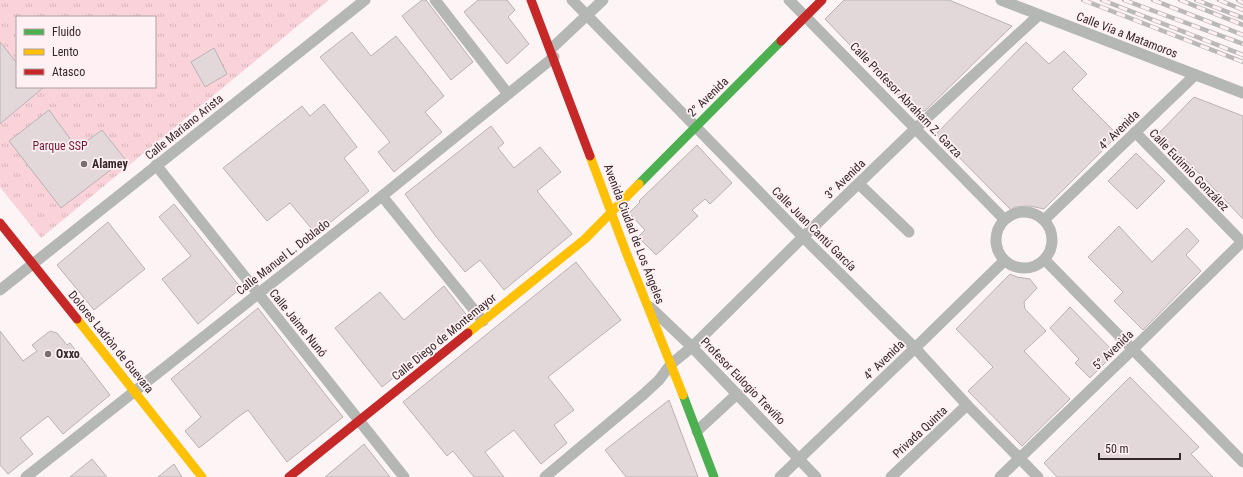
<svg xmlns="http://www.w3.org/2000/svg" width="1243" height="477" viewBox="0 0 1243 477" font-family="'Roboto Condensed',sans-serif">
<defs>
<pattern id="park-tufts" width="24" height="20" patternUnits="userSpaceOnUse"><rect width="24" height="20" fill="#fad2d9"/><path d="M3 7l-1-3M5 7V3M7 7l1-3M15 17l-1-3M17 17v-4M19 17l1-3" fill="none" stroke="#d7b4ba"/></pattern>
</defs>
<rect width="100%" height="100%" fill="#fcf4f5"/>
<path fill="url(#park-tufts)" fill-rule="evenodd" d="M0 0H329L41 238 0 187ZM17 17H155V87H17Z"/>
<g fill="#e2d7d9" stroke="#bbb2b4">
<path d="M422 0H426L473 62 451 80 402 16Z"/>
<path d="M478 0H507L515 10 508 17 529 44 507 64 464 12Z"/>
<path d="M844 0H949L1012 26 925 111H913L825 19Z"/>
<path d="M352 32 371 56 396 36 444 96 425 112 442 132 394 172 378 152 390 142 320 57Z"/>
<path d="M0 42 17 63V87H44L0 124Z"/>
<path d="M1026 42 1049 64 1064 51 1087 74 1072 89 1118 135 1044 209 1030 206 1015 207 1011 210 936 134Z"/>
<path d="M214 48 227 74 205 87 191 62Z"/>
<path d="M1194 97 1243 116V219L1203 177 1158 134Z"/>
<path d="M324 104 357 147 344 158 369 191 316 234 290 203 267 221 223 168 302 106 310 116Z"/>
<path d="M49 110 77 148 102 130 125 159 61 208 9 141Z"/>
<path d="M491 126 504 143 498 148 514 168 540 147 561 172 537 191 572 234 504 290 480 260 465 272 434 234 405 194Z"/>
<path d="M697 145 732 183 710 204 705 199 692 210 698 216 656 255 638 237 645 230 629 213 640 202 639 201Z"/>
<path d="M1136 153 1165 181 1137 209 1108 181Z"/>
<path d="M174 204 241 288 198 324 162 279 191 256 159 217Z"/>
<path d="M108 222 145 269 94 310 57 265Z"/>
<path d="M1119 226 1152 262 1187 228 1199 241 1186 255 1201 271 1143 330 1114 301 1123 292 1088 257Z"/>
<path d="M576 262 621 320 548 377 574 410 554 425 567 443 541 464 514 430 485 452 504 477H474L453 451 447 456 403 402Z"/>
<path d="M1010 274 1017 277 1030 279 1037 288 1024 302 1025 309 1046 331 1024 351 1070 399 1022 446 968 391 993 367 956 329Z"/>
<path d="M444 286 469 318 382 387 335 328 380 292 404 320Z"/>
<path d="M1070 307 1115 353 1090 378 1075 363 1079 359 1050 328Z"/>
<path d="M258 308 343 417 287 462 248 410 238 417 199 448 185 431 201 417 171 379Z"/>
<path d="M0 331 23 361 37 351 32 345 50 331 57 333 67 345 70 343 110 395 63 434 48 416 20 438 33 454 8 474 0 465Z"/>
<path d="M1130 377 1199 447 1191 454 1213 477H1057L1044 463Z"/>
<path d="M669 400 698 477H626L605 450Z"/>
<path d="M364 444 390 477H325Z"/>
<path d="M92 459 107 477H70Z"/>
<path d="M174 464 182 477H158Z"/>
</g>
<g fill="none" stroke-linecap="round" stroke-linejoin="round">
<g stroke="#b5b7b5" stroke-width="11">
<path d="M435 0 508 94"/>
<path d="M572 0 803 237 915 348 967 405 1038 477"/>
<path d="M789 0 1004 219"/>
<path d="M1001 0 1243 93"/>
<path d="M551 49 603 0"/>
<path d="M1135 132 1242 242"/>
<path d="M156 165 404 477"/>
<path d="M859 184 909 232"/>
<path d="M382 196 483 321"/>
<circle cx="1024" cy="240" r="28"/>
<path d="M1044 220 1195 75"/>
<path d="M1045 260 1243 462"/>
<path d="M0 290 365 0"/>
<path d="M650 307 692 347 816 477"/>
<path d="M697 431 737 394"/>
<path d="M26 477 382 196 554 57"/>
<path d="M545 477 644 394 659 380 671 364 692 347 803 237 915 129 1039 15"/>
<path d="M780 477 915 348 1004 261"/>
<path d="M891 477 967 405"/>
<path d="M1000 477 1132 350 1243 241"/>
</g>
<g stroke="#4caf50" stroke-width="9">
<path d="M639 184 781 41"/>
<path d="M683 395 714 477"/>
</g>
<g stroke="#ffc107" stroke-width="9">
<path d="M590 156 626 252 683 395"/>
<path d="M77 319 202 477"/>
<path d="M468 333 585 239 639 184"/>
</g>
<g stroke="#c62828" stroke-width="9">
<path d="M531 0 590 156"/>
<path d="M781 41 822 0"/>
<path d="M0 223 77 319"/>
<path d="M289 477 468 333"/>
</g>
<g stroke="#bbb8b9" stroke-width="4.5">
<g id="rail">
<path d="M1083 0 1243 62"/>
<path d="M1102 0 1243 55"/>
<path d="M1124 0 1243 44"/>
<path d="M1153 0 1243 35"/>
<path d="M1180 0 1243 25"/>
<path d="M1196 0 1243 18"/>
<path d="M1219 0 1243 10"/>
<path d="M1238 0 1243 3"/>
</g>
</g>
<use href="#rail" stroke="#fff1f3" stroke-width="3" stroke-dasharray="9" stroke-linecap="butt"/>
</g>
<g fill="#7a6f70" stroke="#fff1f3" stroke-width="1.5">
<circle cx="84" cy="164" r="4"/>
<circle cx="48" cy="354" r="4"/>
</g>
<g text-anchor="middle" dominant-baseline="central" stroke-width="3.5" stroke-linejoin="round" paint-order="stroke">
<g font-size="12" fill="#342729" stroke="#fff1f3">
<text transform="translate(1127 35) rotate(21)">Calle Vía a Matamoros</text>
<text transform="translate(708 97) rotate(-44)">2° Avenida</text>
<text transform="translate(906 100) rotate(46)">Calle Profesor Abraham Z. Garza</text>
<text transform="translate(184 127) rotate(-39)">Calle Mariano Arista</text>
<text transform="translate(1119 130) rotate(-44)">4° Avenida</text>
<text transform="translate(1189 170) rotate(46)">Calle Eutimio González</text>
<text transform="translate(845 179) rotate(-44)">3° Avenida</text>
<text transform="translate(814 229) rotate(45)">Calle Juan Cantú García</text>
<text transform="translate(634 234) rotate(69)">Avenida Ciudad de Los Ángeles</text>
<text transform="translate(283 257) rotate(-38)">Calle Manuel L. Doblado</text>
<text transform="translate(298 323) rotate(51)">Calle Jaime Nunó</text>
<text transform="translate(444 337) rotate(-39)">Calle Diego de Montemayor</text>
<text transform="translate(111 342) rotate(51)">Dolores Ladròn de Guevara</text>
<text transform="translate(1113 350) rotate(-44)">5° Avenida</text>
<text transform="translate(884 360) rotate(-44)">4° Avenida</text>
<text transform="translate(743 381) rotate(46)">Profesor Eulogio Treviño</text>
<text transform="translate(920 432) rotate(-43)">Privada Quinta</text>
</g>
<g font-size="12" fill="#761735" stroke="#fff1f3">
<text x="60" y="146">Parque SSP</text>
</g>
<g font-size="12" font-weight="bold" fill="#342729" stroke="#fff1f3" text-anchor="start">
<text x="92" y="164">Alamey</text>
<text x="56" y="354">Oxxo</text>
</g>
</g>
<rect x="16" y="16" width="140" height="72" fill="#fff1f3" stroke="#aea0a2"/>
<rect x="24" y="29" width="20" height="6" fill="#4caf50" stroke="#aea0a2"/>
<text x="52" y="36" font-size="12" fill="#342729">Fluido</text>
<rect x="24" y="49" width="20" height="6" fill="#ffc107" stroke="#aea0a2"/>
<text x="52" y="56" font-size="12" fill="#342729">Lento</text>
<rect x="24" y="69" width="20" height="6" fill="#c62828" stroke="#aea0a2"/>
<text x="52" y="76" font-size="12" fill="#342729">Atasco</text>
<path d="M1099 453v6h81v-6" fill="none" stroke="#342729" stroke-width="2"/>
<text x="1105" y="453" font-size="12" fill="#342729" stroke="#fff1f3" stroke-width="3" paint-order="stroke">50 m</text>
</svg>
